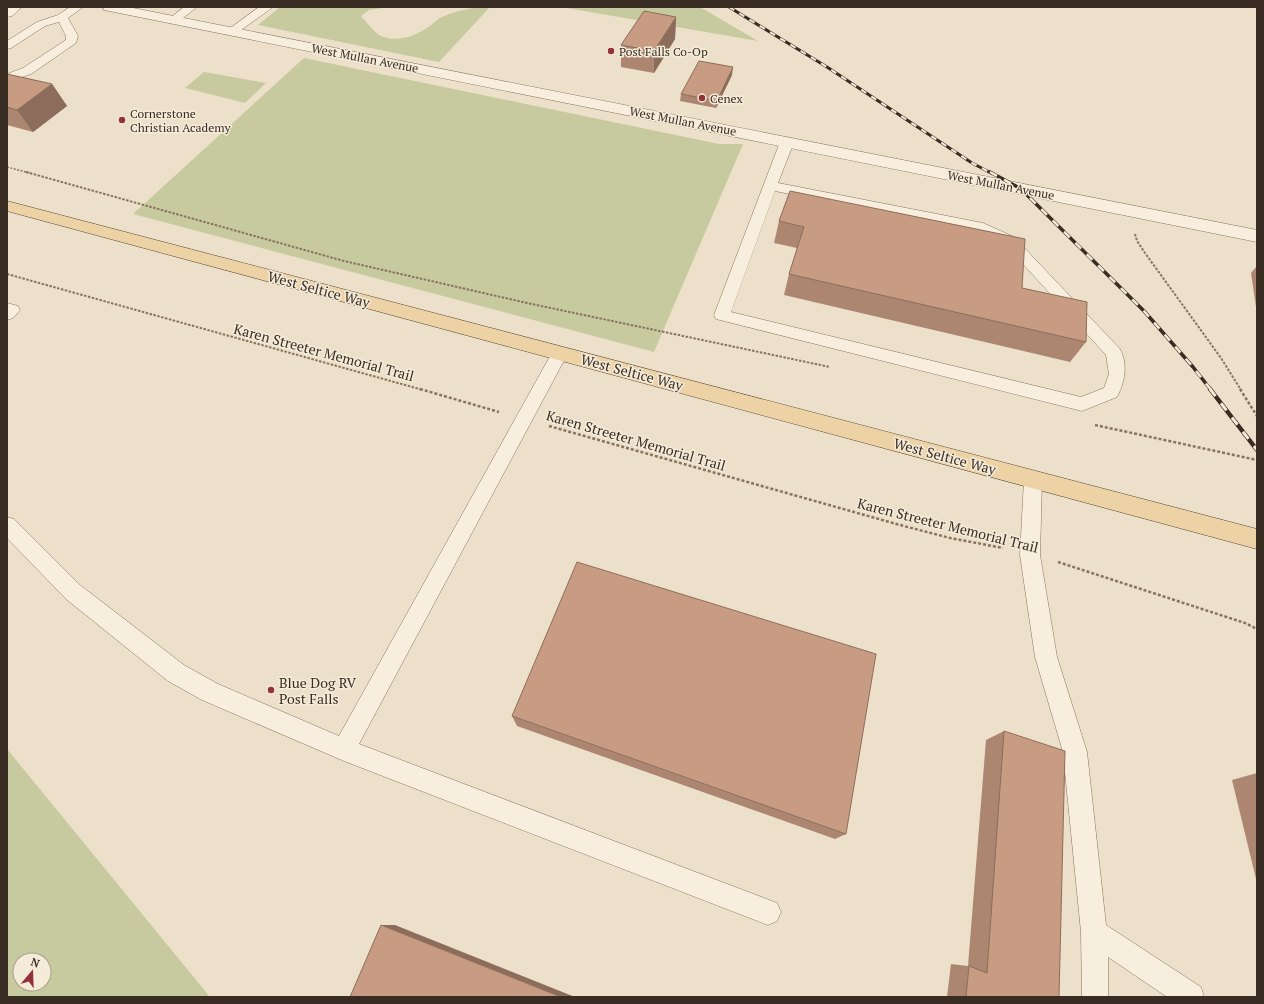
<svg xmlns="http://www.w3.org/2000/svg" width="1264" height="1004" viewBox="0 0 1264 1004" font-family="'PT Serif',serif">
<rect width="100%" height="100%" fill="#ece0ca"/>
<g fill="#c7ca9e" fill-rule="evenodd">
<path d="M280 7H390L369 10 361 16C367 22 373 32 381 36 398 43 415 36 430 26 434 23 437 19 442 17 458 10 473 7 490 7L439 62 258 25Z"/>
<path d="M561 7H700L758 41Z"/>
<path d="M304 58 719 144H743L654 352 133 214Z"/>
<path d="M204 72 266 83 245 103 185 88Z"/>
<path d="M7 749 210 997H7ZM20 960H44V984H20Z"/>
</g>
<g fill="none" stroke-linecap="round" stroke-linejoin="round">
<g stroke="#88735f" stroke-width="1">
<g id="service">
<path d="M70 7H83L68 18 78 36 76 43 31 74 7 82V74L23 68 66 40V36L59 22 45 26 11 48 7 49V41L37 22 58 15Z"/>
<path d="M184 7H197L178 22H170L168 20 170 18Z"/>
<path d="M259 7H273L237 33H229L227 31 229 29Z"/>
<path d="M787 138 792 139 794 142 778 183 983 223 1014 237 1120 349C1128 364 1125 382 1117 397L1082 411 716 319 714 315 780 142 782 139ZM775 191 979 232 1004 243 1106 355 1109 374 1104 388 1081 397 731 312Z"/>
<path d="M7 303 18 306 20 310 13 318 7 320Z"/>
<path d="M560 347 566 349 568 353 359 744 777 903 781 912 777 921 768 925 344 761 202 700 168 681 66 599 7 538V517L14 519 80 585 184 665 218 684 339 736 554 349Z"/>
<path d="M1033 472 1040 474 1042 480 1040 555 1057 657 1087 752 1106 925 1201 987 1204 997H1167L1108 957V997H1082L1081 932 1063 752 1035 657 1020 555 1024 480 1026 474Z"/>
</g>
</g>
<g stroke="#88735f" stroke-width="1">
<path id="minor" d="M103 7H128L1257 230V242L109 11 104 10Z"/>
</g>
<g stroke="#88735f" stroke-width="1">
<path id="tertiary" d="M7 7H22L12 16 7 17Z"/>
</g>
<g stroke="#564133" stroke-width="1">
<path id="primary" d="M7 201 1257 529V549L7 211Z"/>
</g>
<path stroke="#88735f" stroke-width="1.5" stroke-dasharray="2 1.5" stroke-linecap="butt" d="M7 167 30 173"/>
<g stroke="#88735f" stroke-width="2" stroke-dasharray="2.5 1.5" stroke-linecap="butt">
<path d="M26 172 344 261 527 303 830 367"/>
<path d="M1135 234 1137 241 1145 253 1221 358 1241 390"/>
<path d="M7 274 423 390"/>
</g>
<g stroke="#88735f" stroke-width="2.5" stroke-dasharray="3 2" stroke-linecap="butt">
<path d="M420 389 499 412"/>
<path d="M1240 389 1257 416"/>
<path d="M1095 425 1257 460"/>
<path d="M549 426 900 525 950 538 1003 548"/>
<path d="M1058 562 1245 623 1257 629"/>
</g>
<use href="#service" fill="#f7eedd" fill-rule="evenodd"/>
<use href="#minor" fill="#f7eedd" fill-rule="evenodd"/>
<use href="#tertiary" fill="#f7eedd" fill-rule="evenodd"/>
<use href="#primary" fill="#ecd2a5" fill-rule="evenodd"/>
<g stroke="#392c22" stroke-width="3">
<path id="rail-far2" d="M729 7 827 67 972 163 991 173"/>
</g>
<g stroke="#392c22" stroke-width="3.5">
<path id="rail-far1" d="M990 172 1021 189 1144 311 1193 367 1211 390"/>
</g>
<g stroke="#392c22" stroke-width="4.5">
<path id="rail" d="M1210 389 1257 450"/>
</g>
<use href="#rail-far2" stroke="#f4ebd9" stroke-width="2" stroke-dasharray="6" stroke-linecap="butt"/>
<use href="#rail-far1" stroke="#f4ebd9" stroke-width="2.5" stroke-dasharray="8" stroke-linecap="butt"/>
<use href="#rail" stroke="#f4ebd9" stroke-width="3" stroke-dasharray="9" stroke-linecap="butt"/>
</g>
<g fill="#ac8670">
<path d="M676 17 675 39 654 73 621 67V45Z"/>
<path d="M7 74 52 84 67 106 33 132 7 125Z"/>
<path d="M732 75 716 108 680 101 681 94Z"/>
<path d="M790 191 1022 288 1086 342 1070 362 784 295 789 274 797 248 774 243 779 221Z"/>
<path d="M1257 266V307H1256L1251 273Z"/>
<path d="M512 716 846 834 835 839 517 726Z"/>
<path d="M1004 731 1059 997H947L951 964 968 966 986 740Z"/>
<path d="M1257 773V883L1232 780Z"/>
</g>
<g fill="#8c6d5b">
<path d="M676 17 675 39 654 73V51Z"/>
<path d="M733 67 732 75 716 108 717 101Z"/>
<path d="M52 84 67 106 33 132 17 110Z"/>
<path d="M381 925H395L575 997H561Z"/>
</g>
<g fill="#c89c82" stroke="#8c6d5b">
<path d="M644 11 676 17 654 51 621 45Z"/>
<path d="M699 61 733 67 717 101 681 94Z"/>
<path d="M7 74 52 84 17 110 7 107Z"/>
<path d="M790 191 1025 239 1022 288 1087 302 1086 342 789 274 804 227 779 221Z"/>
<path d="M577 562 876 654 846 834 512 716Z"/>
<path d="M1004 731 1065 751 1059 997H966L969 966 987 973Z"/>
<path d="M381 925 561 997H350Z"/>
</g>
<g fill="#933339" stroke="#f4ebd9" stroke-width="1.5">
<circle cx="611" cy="51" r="4"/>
<circle cx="702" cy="98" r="4"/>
<circle cx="122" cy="120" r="4"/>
<circle cx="271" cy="690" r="4"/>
</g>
<g text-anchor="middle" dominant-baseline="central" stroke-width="3" stroke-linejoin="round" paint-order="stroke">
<g font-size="12" fill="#392c22" stroke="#f4ebd9" text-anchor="start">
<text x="619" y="51">Post Falls Co-Op</text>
<text x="710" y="98">Cenex</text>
<text x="130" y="113">Cornerstone<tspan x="130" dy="14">Christian Academy</tspan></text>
</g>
<g font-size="12" fill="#392c22" stroke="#f4ebd9">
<text transform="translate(365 58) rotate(11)">West Mullan Avenue</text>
<text transform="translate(683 121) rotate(11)">West Mullan Avenue</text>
<text transform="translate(1001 185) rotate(11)">West Mullan Avenue</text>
</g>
<g font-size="14" fill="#392c22" stroke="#f4ebd9">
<text transform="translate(319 289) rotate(15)">West Seltice Way</text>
<text transform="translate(324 352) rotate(15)">Karen Streeter Memorial Trail</text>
<text transform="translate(632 372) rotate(15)">West Seltice Way</text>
<text transform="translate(636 440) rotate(16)">Karen Streeter Memorial Trail</text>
<text transform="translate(945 456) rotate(15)">West Seltice Way</text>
<text transform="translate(948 525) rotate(14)">Karen Streeter Memorial Trail</text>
</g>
<g font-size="14" fill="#392c22" stroke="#f4ebd9" text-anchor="start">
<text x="279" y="682">Blue Dog RV<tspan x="279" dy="16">Post Falls</tspan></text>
</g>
</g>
<rect width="1264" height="1004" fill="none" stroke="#392c22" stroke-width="16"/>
<g transform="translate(32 972) rotate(19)"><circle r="19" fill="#f4ebd9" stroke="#a99f90"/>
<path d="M0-3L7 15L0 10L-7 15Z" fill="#933339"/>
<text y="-6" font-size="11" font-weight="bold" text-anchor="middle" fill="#392c22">N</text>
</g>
</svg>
